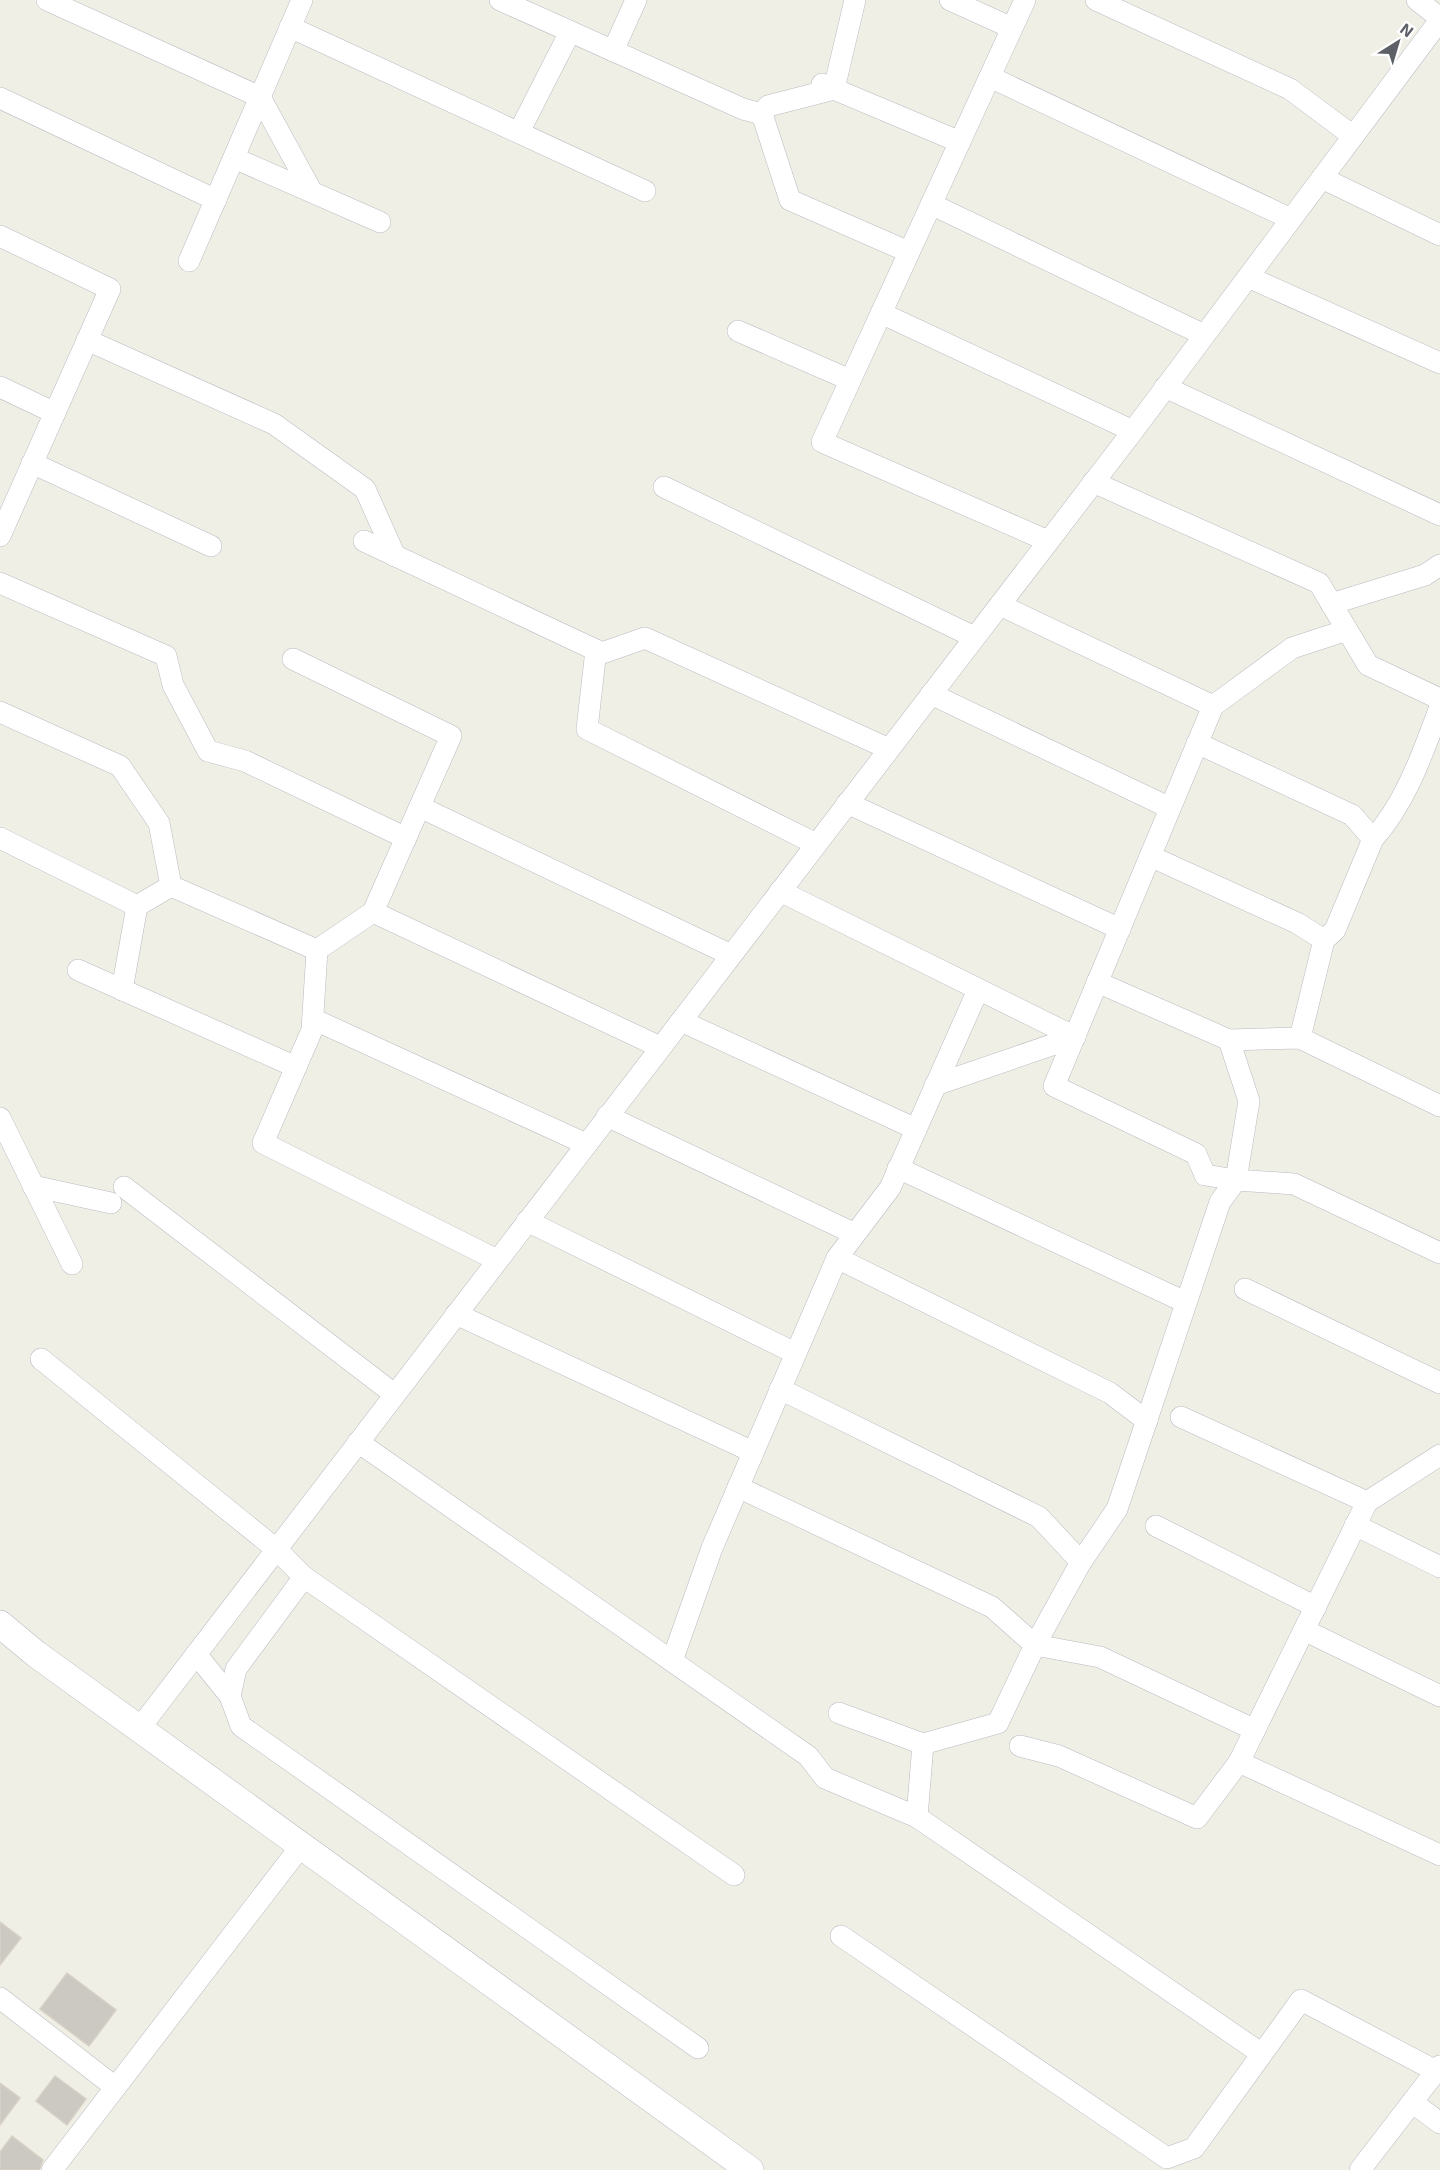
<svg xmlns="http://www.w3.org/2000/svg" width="1440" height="2170" viewBox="0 0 1440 2170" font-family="'Exo 2',sans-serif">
<rect width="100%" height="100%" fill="#f0efe6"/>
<g fill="#ccc9c3" stroke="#d6d1c4" stroke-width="1.5">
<path d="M0 1922 21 1938 0 1965Z"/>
<path d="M67 1973 116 2010 89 2046 40 2009Z"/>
<path d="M55 2076 86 2099 67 2125 36 2101Z"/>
<path d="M0 2083 20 2098 0 2125Z"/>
<path d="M12 2136 43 2160 39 2170H0V2152Z"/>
</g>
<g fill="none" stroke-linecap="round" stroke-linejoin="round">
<g stroke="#b8bbc0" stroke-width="22">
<g id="minor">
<path d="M47 0 260 97 312 192"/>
<path d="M500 0 743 109 762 114"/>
<path d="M950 0 1012 28"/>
<path d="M1025 0 822 442 1048 541"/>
<path d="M1096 0 1290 89 1353 136"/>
<path d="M1417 0 1440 18"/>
<path d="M290 27 645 191"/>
<path d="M613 51 636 0"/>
<path d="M990 77 1291 219"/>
<path d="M822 84 960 142"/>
<path d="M0 98 216 200"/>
<path d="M762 114 790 200 909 252"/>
<path d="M762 114 768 106 834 89 855 0"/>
<path d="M519 132 570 32"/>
<path d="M234 158 380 222"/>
<path d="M1322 178 1440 235"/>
<path d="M931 204 1204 335"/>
<path d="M0 236 110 289 0 536"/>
<path d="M189 261 302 0"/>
<path d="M1248 277 1440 363"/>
<path d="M881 313 1133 431"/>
<path d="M738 331 850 380"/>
<path d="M87 340 274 424 365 489 395 556"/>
<path d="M0 387 55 413"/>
<path d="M1165 387 1440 515"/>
<path d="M32 463 211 546"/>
<path d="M1093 482 1319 583 1368 665 1440 699"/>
<path d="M664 487 974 637"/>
<path d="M364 541 602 653 645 638 889 749"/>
<path d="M0 583 166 656 173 685 208 751 245 761 406 838"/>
<path d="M1331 604 1425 575 1440 565"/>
<path d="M1000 605 1213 706"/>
<path d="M596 650 587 729 816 844"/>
<path d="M293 659 451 736 373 912 317 950 312 1030 263 1143 497 1260"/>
<path d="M931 694 1170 808"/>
<path d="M0 712 120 766 159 823 171 886 137 906"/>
<path d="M1197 743 1352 815 1373 839"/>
<path d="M847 803 1120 929"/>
<path d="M420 807 731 955"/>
<path d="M0 838 137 906"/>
<path d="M1150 856 1297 923 1324 940"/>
<path d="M171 886 317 950"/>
<path d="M780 891 1075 1037"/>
<path d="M373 912 660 1047"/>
<path d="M78 970 296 1067"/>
<path d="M1097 982 1229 1040 1300 1038 1440 1106"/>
<path d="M122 990 137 906"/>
<path d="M313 1019 586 1144"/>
<path d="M681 1021 916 1129"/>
<path d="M1300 1038 1324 940 1335 930 1373 839C1406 803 1423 752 1440 707"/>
<path d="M1229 1040 1249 1101 1236 1180 1294 1184 1440 1253"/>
<path d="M935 1085 1075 1037"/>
<path d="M607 1116 855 1234"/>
<path d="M0 1118 72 1264"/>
<path d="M898 1168 1185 1302"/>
<path d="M33 1186 111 1203"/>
<path d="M124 1187 394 1394"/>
<path d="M527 1221 795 1353"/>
<path d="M837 1258 1110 1393 1147 1421"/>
<path d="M1245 1289 1440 1383"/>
<path d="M456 1314 753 1452"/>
<path d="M41 1359 276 1549 304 1577 734 1875"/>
<path d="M780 1389 1039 1517 1081 1562"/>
<path d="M1181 1417 1367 1502"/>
<path d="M358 1442 808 1756 825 1778 917 1817 923 1744"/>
<path d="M738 1487 992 1607 1035 1645 1100 1657 1255 1730"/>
<path d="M1355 1525 1440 1567"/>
<path d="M1156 1526 1316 1607"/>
<path d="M304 1577 236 1669 230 1696 241 1726 698 2048"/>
<path d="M1304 1630 1440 1696"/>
<path d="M196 1654 230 1696"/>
<path d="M672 1661 712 1548 837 1258 890 1188 978 990"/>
<path d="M839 1713 923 1744 998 1723 1035 1645 1081 1562 1117 1509 1220 1202 1236 1180 1205 1175 1196 1154 1054 1086 1213 706 1292 648 1347 630"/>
<path d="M139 1729 1133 431 1440 20"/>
<path d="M1020 1746 1059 1756 1197 1818 1239 1762 1367 1502 1440 1455"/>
<path d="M1239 1762 1440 1855"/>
<path d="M917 1817 1262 2054"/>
<path d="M841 1936 1167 2158 1194 2148 1301 2000 1436 2071"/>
<path d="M0 1998 115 2087"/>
<path d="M1412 2102 1440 2123"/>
<path d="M52 2170 301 1846"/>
<path d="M1360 2170 1440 2066"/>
</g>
</g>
<g stroke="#b8bbc0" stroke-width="28">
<path id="tertiary" d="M0 1624 36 1654 750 2170"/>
</g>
<use href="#minor" stroke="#fff" stroke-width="21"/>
<use href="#tertiary" stroke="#fff" stroke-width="27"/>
</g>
<g transform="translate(1398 42) rotate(37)" stroke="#ffffff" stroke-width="4.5" paint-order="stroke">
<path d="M0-4.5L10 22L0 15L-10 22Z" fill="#5d6167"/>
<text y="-9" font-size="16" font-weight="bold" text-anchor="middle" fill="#5d6167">N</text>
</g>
</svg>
